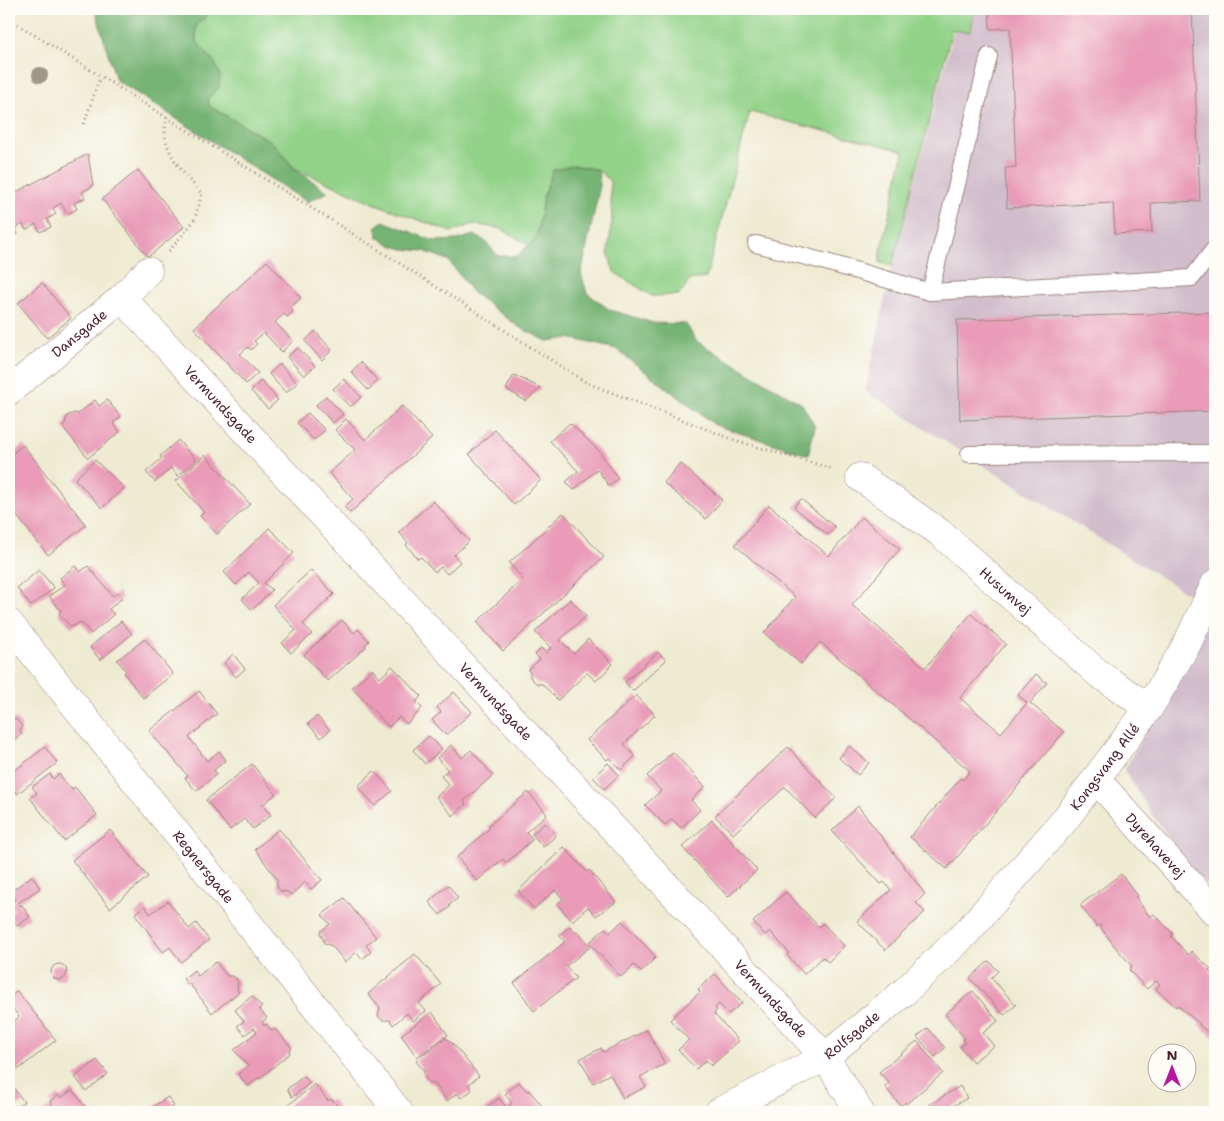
<svg xmlns="http://www.w3.org/2000/svg" width="1224" height="1121" viewBox="0 0 1224 1121" font-family="'Shantell Sans',sans-serif">
<rect width="100%" height="100%" fill="#fdfcf7"/>
<filter id="ink" filterUnits="userSpaceOnUse"><feTurbulence type="fractalNoise" baseFrequency=".02" numOctaves="2"/><feDisplacementMap in="SourceGraphic" scale="10" xChannelSelector="R" yChannelSelector="G"/><feConvolveMatrix kernelMatrix="1 2 1 2 8 2 1 2 1" color-interpolation-filters="sRGB"/></filter>
<filter id="wash" filterUnits="userSpaceOnUse"><feTurbulence type="fractalNoise" baseFrequency=".0096" numOctaves="4" result="noise"/><feDisplacementMap in="SourceGraphic" scale="20" xChannelSelector="R" yChannelSelector="G"/><feGaussianBlur stdDeviation="1.12" result="paint"/><feColorMatrix in="noise" values="0 0 0 0 0 0 0 0 0 0 0 0 0 0 0 0 0 1.4 0 .05"/><feComposite in="paint" operator="in"/></filter>
<g filter="url(#wash)">
<rect width="100%" height="100%" fill="#efebd3"/>
<path fill="#d1bdcb" d="M960 9H1215V891L1197 876 1149 810 1124 770 1213 610 865 391 892 266Z"/>
<path fill="#93d289" stroke="#6e785a" d="M209 9H975L970 32 952 30 892 266 880 263V255L904 151 750 112 706 278 690 280 679 295 652 296 614 272 608 252 612 221 610 181 598 170 574 165 543 197 537 237 529 245 501 229 474 224 451 232 378 205 294 168 272 142 209 106 208 98 215 63 196 41V25L207 16Z"/>
<g fill="#76b475" stroke="#606a50">
<path d="M95 9H209L207 16 196 25V41L215 63 220 75 219 88 208 98 209 106 272 142 294 168 328 192 307 202 116 80Z"/>
<path d="M574 165 598 170 600 185 581 274 587 293 610 310 653 323 686 324 696 341 802 404 815 427 808 455 715 425 616 349 569 338 547 341 519 327 473 293 448 260 424 251 404 249 393 246 378 237 375 227 383 221 434 241 457 240 474 235 485 241 498 256H517L537 237 543 197 553 170Z"/>
</g>
<g id="blocks">
<g fill="#e99bb8">
<path d="M989 9H1192L1200 201 1151 203 1152 232 1115 234 1113 203 1007 208 1005 168 1016 167 1010 28 990 29Z"/>
<path d="M88 154 93 186 82 192 85 198 74 203 77 209 67 214 61 203 53 208 56 214 47 219 51 227 40 232 36 224 26 230 23 224 15 228 18 234 9 239V196Z"/>
<path d="M138 170 184 227 148 257 102 199Z"/>
<path d="M267 261 301 298 290 308 293 311 287 317 284 314 275 322 293 341 282 352 264 333 254 341 257 344 251 350 248 347 240 354 258 373 246 384 194 328Z"/>
<path d="M42 283 71 318 47 338 18 303Z"/>
<path d="M1215 312V411L960 420 957 320Z"/>
<path d="M315 331 332 350 322 360 305 341Z"/>
<path d="M298 348 315 366 304 376 287 357Z"/>
<path d="M361 362 378 381 368 390 351 372Z"/>
<path d="M280 364 297 383 286 393 269 374Z"/>
<path d="M514 375 541 388 526 401 506 389Z"/>
<path d="M344 379 361 397 350 407 333 389Z"/>
<path d="M261 381 278 400 268 409 251 391Z"/>
<path d="M326 396 343 414 333 423 316 405Z"/>
<path d="M95 400 99 406 107 400 121 417 113 423 120 432 88 458 62 426 65 424 67 416 74 413 78 414Z"/>
<path d="M402 406 432 438 350 513 344 507 353 499 329 473 355 450 335 430 346 419 365 440Z"/>
<path d="M308 413 325 430 314 440 297 423Z"/>
<path d="M570 423 599 451 618 478 609 486 597 469 574 490 566 482 578 471 550 441Z"/>
<path d="M495 430 541 480 514 505 469 454Z"/>
<path d="M178 440 196 460 178 476 171 468 155 482 146 472 162 458 160 456Z"/>
<path d="M23 445 86 525 48 555 9 506V456Z"/>
<path d="M205 455 250 504 217 534 200 516 204 512 176 481Z"/>
<path d="M95 460 124 488 102 508 75 479Z"/>
<path d="M680 463 722 500 706 519 664 483Z"/>
<path d="M801 499 835 527 828 535 794 507Z"/>
<path d="M433 501 469 541 454 555 460 562 447 574 441 567 435 572 421 557 418 559 406 545 408 543 399 532Z"/>
<path d="M769 505 829 556 862 517 900 549 852 605 925 668 971 614 1006 644 960 698 1001 733 1027 703 1018 695 1036 674 1047 683 1030 703 1064 732 947 869 910 837 961 778 963 780 970 771 820 642 801 664 764 633 795 597 735 545Z"/>
<path d="M563 513 604 557 503 651 477 622 523 579 509 563Z"/>
<path d="M269 528 294 553 264 583 272 590 252 610 242 599 259 583 249 572 236 585 224 572Z"/>
<path d="M75 566 80 572 88 566 113 596 118 592 122 598 109 609 114 614 91 634 81 622 71 627 59 614 61 611 49 596 65 585 60 578Z"/>
<path d="M39 570 54 588 31 606 17 588Z"/>
<path d="M311 570 334 594 303 624 312 634 291 653 282 643 296 630 273 605Z"/>
<path d="M570 599 586 616 560 640 574 654 588 639 613 664 596 681 587 673 558 700 542 684H537L530 677V672L528 670 540 659 535 655 541 648 546 653 551 648 535 632Z"/>
<path d="M342 620 354 633 358 629 369 641 365 645 366 647 328 681 304 655Z"/>
<path d="M121 621 132 634 100 660 90 647Z"/>
<path d="M145 639 173 674 143 698 124 673 126 671 117 660Z"/>
<path d="M658 652 666 660 633 691 625 682Z"/>
<path d="M233 654 245 669 236 677 224 663Z"/>
<path d="M392 666 421 696 416 702 422 708 407 724 399 717 389 727 352 688 372 669 380 678Z"/>
<path d="M199 691 217 714 189 737 207 761 219 751 226 760 214 770 217 774 196 791 185 778 188 776 149 731Z"/>
<path d="M454 692 472 712 446 735 432 720 441 712 437 707Z"/>
<path d="M636 695 655 715 624 744 635 756 621 770 609 758 607 760 587 740Z"/>
<path d="M9 716 11 719H16L22 726 20 731 22 734 9 744Z"/>
<path d="M317 716 330 730 321 738 308 724Z"/>
<path d="M429 736 442 749 425 764 413 750Z"/>
<path d="M451 745 462 758 471 750 493 775 464 801 466 804 453 816 436 797 449 785 441 776 448 770 437 758Z"/>
<path d="M849 746 869 763 858 775 839 758Z"/>
<path d="M45 747 57 763 17 794 9 783V775Z"/>
<path d="M788 747 836 798 815 818 785 787 733 834 715 816Z"/>
<path d="M673 752 705 787 691 800 700 810 681 828 672 819 665 825 645 805 661 791 647 776Z"/>
<path d="M608 763 619 775 604 789 593 777Z"/>
<path d="M252 764 276 794 262 805 271 815 253 829 244 819 230 830 206 800Z"/>
<path d="M374 771 392 791 375 806 358 786Z"/>
<path d="M50 774 53 779 59 774 72 790 75 787 97 815 64 841 30 798 37 793 32 787Z"/>
<path d="M528 792 547 814 526 832 533 839 506 863 503 859 477 881 457 857 490 828 488 826Z"/>
<path d="M858 806 925 894 916 903 925 912 885 950 857 921 891 890 884 882 881 884 832 831Z"/>
<path d="M712 820 757 870 728 897 682 847Z"/>
<path d="M545 823 556 836 543 847 532 834Z"/>
<path d="M279 829 322 880 311 889 305 882 291 895 288 892 280 891 277 886V879L255 849Z"/>
<path d="M110 830 148 877 110 908 72 860Z"/>
<path d="M564 847 587 872 589 870 616 902 596 916 588 907 572 921 557 904 563 899 555 890 534 909 518 891Z"/>
<path d="M1121 874 1138 896 1135 897 1150 917 1154 914 1173 934 1171 936 1188 955 1191 951 1211 969 1209 971 1215 976V1038L1199 1025 1200 1024 1177 1005 1176 1007 1156 989 1160 984 1156 981 1147 989 1129 970 1132 966 1116 948 1099 925 1097 927 1080 905Z"/>
<path d="M32 876 40 888 18 903 20 906 22 905 30 917 17 926 9 915 14 910 11 905 15 900 10 892Z"/>
<path d="M448 885 458 898 449 905 450 907 440 915 429 902Z"/>
<path d="M786 892 819 927 823 923 844 946 828 962 823 957 804 974 787 955 789 953 770 931 765 935 753 922Z"/>
<path d="M344 898 376 937 366 945 371 952 362 959 357 952 345 962 332 946 324 943 320 932 330 924 322 915Z"/>
<path d="M168 901 189 929 196 923 209 940 181 962 170 947 163 952 135 914 145 906 150 914Z"/>
<path d="M622 921 656 957 641 972 634 965 621 977 589 943 605 928 610 933Z"/>
<path d="M570 926 576 933 578 932 590 947 566 966 576 978 534 1011 514 983 565 942 559 935Z"/>
<path d="M415 954 441 984 419 1003 426 1011 413 1021 407 1013 393 1025 390 1020H382L378 1016 380 1008 368 994Z"/>
<path d="M989 961 998 971 991 978 1016 1005 1004 1015 970 978Z"/>
<path d="M216 962 227 976H233L238 981 237 989 239 992 212 1013 189 983 188 984 183 979 194 970 198 976Z"/>
<circle cx="59" cy="972" r="8"/>
<path d="M715 974 742 1003 729 1014 719 1004 715 1008 717 1010 714 1014 739 1041 711 1066 706 1060 696 1069 678 1050 689 1040 670 1020 700 992 698 989Z"/>
<path d="M17 991 56 1040 10 1076 9 1018 12 1023 19 1017 9 1003V998Z"/>
<path d="M973 991 998 1021 983 1033 994 1046 973 1062 960 1047 965 1043 963 1040 965 1039 945 1014Z"/>
<path d="M252 996 262 1007 259 1009 267 1018 262 1022 264 1026 266 1024 272 1031 275 1029 292 1048 289 1051 290 1053 259 1079 258 1078 248 1086 238 1074 248 1066 234 1050 257 1032 254 1028 245 1035 237 1026 244 1021 235 1010Z"/>
<path d="M432 1012 448 1035 417 1057 401 1035Z"/>
<path d="M928 1028 945 1048 935 1057 917 1037Z"/>
<path d="M647 1030 665 1064 640 1077 646 1087 623 1098 610 1074 593 1083 580 1059 601 1048 603 1052Z"/>
<path d="M446 1038 454 1045 479 1076 468 1085 472 1090 461 1098 457 1093 447 1101 435 1084 429 1083 424 1077V1071L416 1061Z"/>
<path d="M917 1041 943 1073 906 1104 905 1102 901 1106 885 1087 889 1083 879 1072Z"/>
<path d="M97 1060 108 1074 86 1091 75 1077Z"/>
<path d="M304 1076 310 1083 292 1097 287 1089Z"/>
<path d="M519 1082 527 1091 529 1090 547 1112H481L499 1098 507 1108 512 1103 505 1094Z"/>
<path d="M315 1084 327 1100H333L337 1106 336 1112H291L286 1107Z"/>
<path d="M960 1086 967 1098 943 1112H934L929 1105Z"/>
<path d="M13 1087 24 1102 9 1112V1091Z"/>
<path d="M72 1090 90 1112H42L52 1105 50 1101 59 1095 61 1098Z"/>
<path d="M168 1097 174 1106 166 1112H154L151 1108Z"/>
</g>
</g>
</g>
<g filter="url(#ink)">
<use href="#blocks" fill-opacity="0" stroke="#9c857f" stroke-width="1"/>
<g fill="none" stroke-linecap="round" stroke-linejoin="round">
<g stroke="#9c857f" stroke-width="18">
<g id="lane">
<path d="M756 244 826 262 930 292 1192 278 1215 248"/>
<path d="M930 292 989 56"/>
<path d="M969 454 1215 453"/>
</g>
</g>
<g stroke="#9c857f" stroke-width="29">
<g id="street">
<path id="s1" d="M122 298 825 1057 860 1112"/>
<path id="s2" d="M9 391 122 298 148 271"/>
<path id="s3" d="M860 477 939 532 1099 674 1149 708"/>
<path id="s4" d="M9 623 399 1112"/>
<path id="s5" d="M1096 779 1215 912"/>
<path id="s6" d="M719 1112 825 1057 904 992 967 932 1063 822 1149 708 1187 644 1215 584"/>
</g>
</g>
<g stroke="#9c857f" stroke-width="3" stroke-dasharray="1 4" stroke-linecap="butt">
<path d="M9 19 374 247 587 383 737 441 833 469"/>
<path d="M167 117C158 149 183 172 202 194L194 221 169 251"/>
<path d="M84 124 100 77"/>
</g>
<use href="#lane" stroke="#fff" stroke-width="16"/>
<use href="#street" stroke="#fff" stroke-width="28"/>
</g>
<circle fill="#a09886" cx="40" cy="75" r="8"/>
</g>
<g text-anchor="middle" dominant-baseline="central" stroke-width="4" stroke-linejoin="round" paint-order="stroke">
<g font-size="14" fill="#4a1f2b" stroke="#fdfcf7">
<text stroke="none"><textPath href="#s2" startOffset="91">Dansgade</textPath></text>
<text stroke="none"><textPath href="#s1" startOffset="145">Vermundsgade</textPath></text>
<text stroke="none"><textPath href="#s3" startOffset="185">Husumvej</textPath></text>
<text stroke="none"><textPath href="#s1" startOffset="550">Vermundsgade</textPath></text>
<text stroke="none"><textPath href="#s6" startOffset="524">Kongsvang Allé</textPath></text>
<text stroke="none"><textPath href="#s5" startOffset="89">Dyrehavevej</textPath></text>
<text stroke="none"><textPath href="#s4" startOffset="312">Regnersgade</textPath></text>
<text stroke="none"><textPath href="#s1" startOffset="955">Vermundsgade</textPath></text>
<text stroke="none"><textPath href="#s6" startOffset="154">Rolfsgade</textPath></text>
</g>
</g>
<rect width="1224" height="1121" fill="none" stroke="#fdfcf7" stroke-width="30"/>
<g transform="translate(1172 1068)"><circle r="24" fill="#fdfcf7" stroke="#b5a4a5"/>
<path d="M0-4L9 19L0 12L-9 19Z" fill="#b5179e"/>
<text y="-8" font-size="14" font-weight="bold" text-anchor="middle" fill="#4a1f2b">N</text>
</g>
</svg>
